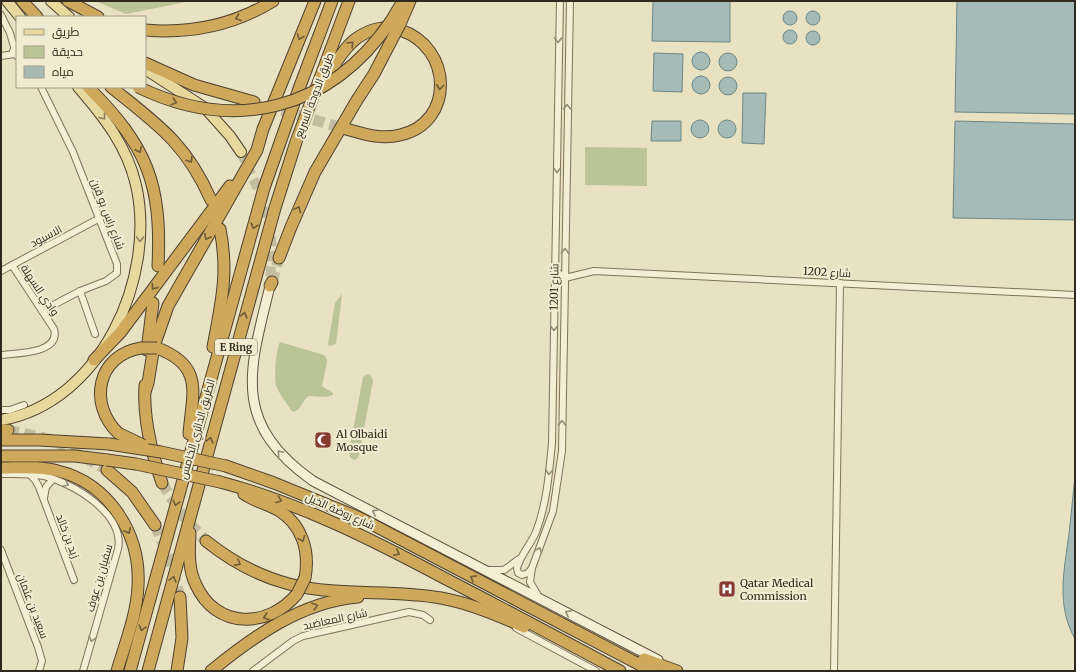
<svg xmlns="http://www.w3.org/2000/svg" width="1076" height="672" viewBox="0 0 1076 672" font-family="Merriweather,Cairo,serif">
<rect width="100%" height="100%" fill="#e8e1c2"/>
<g fill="#bac497">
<path d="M95 1H191L126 14Z"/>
<path d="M585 147 647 148V186L585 185Z"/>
<path d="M342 294 336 344 329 346 328 344 335 303Z"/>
<path d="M280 342 324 355 327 359V363L322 386 333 393V395L326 397 309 396C302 400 302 409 294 412L291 410C286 402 279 394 276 385 274 378 276 348 280 342Z"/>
<path d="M368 374 371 376 373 381 359 455 357 459 354 460 350 457 349 451 363 377Z"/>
</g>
<g fill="#a4bbb7" stroke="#6c8884">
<path d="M653 1H730V42L652 41Z"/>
<path d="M957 1H1075V114L955 112Z"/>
<circle cx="790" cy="18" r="7"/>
<circle cx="813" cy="18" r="7"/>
<circle cx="790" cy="37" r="7"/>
<circle cx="813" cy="38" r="7"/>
<circle cx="701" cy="61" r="9"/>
<circle cx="728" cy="62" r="9"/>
<path d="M654 53 683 54 682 92 653 91Z"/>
<circle cx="701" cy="85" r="9"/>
<circle cx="728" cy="86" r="9"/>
<path d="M743 93H766L764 144 742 143Z"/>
<circle cx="727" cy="129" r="9"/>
<circle cx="700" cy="129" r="9"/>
<path d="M652 121H681V141H651Z"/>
<path d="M955 121 1075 124V220L953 218Z"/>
<path d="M1075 476V639C1056 605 1064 571 1069 534 1071 515 1073 496 1075 476Z"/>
</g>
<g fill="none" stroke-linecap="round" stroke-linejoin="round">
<path stroke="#c3bca1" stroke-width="10" stroke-dasharray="10 5" stroke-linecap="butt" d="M241 152C253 179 269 208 271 238 272 252 271 267 270 282"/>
<g stroke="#c3bca1" stroke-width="11" stroke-dasharray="11 5.5" stroke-linecap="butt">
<path d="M266 106 346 129"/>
<path d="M272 282 279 258"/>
<path d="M8 430 53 440 107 470"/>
<path d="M162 483 182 515 206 541"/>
<path d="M155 525 170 560 180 597"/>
</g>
<g stroke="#80735b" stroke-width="8">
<g id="street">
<path d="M1 15 10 33 14 47"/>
<path d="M16 45 13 51 17 56"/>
<path d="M1 56 15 54"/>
<path d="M41 87 73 152 117 264V273L106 281 80 291 42 311"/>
<path d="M554 270 565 278 594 271 1075 295"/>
<path d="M1 271 100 218"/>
<path d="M80 291 95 334"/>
<path d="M1 355C16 353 61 354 54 329L12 265"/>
<path d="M1 410H10L24 405"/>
<path d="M1 474C15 474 30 473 44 476 73 483 125 514 118 549L83 671"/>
<path d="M29 474 35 480 39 487 74 580"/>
<path d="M44 498 46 487 53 479"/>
<path d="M1 550 38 647 42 661 39 671"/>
<path d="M532 568 528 573 522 575 518 573 517 568C521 554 531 544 536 532 547 503 549 473 552 443L560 1"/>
<path d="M488 570H504L519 559"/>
<path d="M539 597 530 582 532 568 553 511 562 451 570 1"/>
<path d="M516 628 596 671"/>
<path d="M253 671 293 641 303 636 409 612 423 615 430 620"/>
<path d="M834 671 840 283"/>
</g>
</g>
<g stroke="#61543f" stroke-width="11">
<path id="secondary" d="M270 286C249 371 231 423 313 481L658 660"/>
</g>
<g stroke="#4e412f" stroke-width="12">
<g id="primary">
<path d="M7 1 20 17"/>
<path d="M51 1 69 17"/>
<path d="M145 69 205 108 230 136 241 152"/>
<path d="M1 420C101 403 157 277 136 185 127 146 104 117 78 87"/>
</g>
</g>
<g stroke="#4e412f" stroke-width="13">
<g id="highway">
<path d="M22 1 37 17"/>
<path d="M68 1 98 17"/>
<path d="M391 21 403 1"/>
<path d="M400 24 410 1"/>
<path d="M145 30C191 34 234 25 273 1"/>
<path d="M145 63 194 85 254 102"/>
<path d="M88 87C147 146 162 183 158 266"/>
<path d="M111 87C157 124 186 143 211 200"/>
<path d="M322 87C332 70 341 50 357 38 370 29 386 25 400 30 453 47 455 123 400 135 382 140 364 134 346 129"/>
<path d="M279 258 291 227 315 172 357 100"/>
<path d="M270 286 272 282"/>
<path d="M213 347C221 303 229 274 220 229"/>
<path d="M157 348C205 366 192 394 189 434"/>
<path d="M147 350 153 303"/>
<path d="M94 360 120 333 230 186"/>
<path d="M145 385C143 419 151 451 162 483"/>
<path d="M145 392 148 383 154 346 168 306 257 150 263 129 315 1"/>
<path d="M1 430H8"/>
<path d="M118 433C88 404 97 355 141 348"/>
<path d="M1 440H39L109 444"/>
<path d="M1 456H75L107 460"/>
<path d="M226 466 274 483 360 518 652 671"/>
<path d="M1 468C20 468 40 466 58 471 110 484 141 535 138 586 137 614 125 644 117 671"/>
<path d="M107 470 132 492 155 525"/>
<path d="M220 482C300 503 373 540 446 579 504 609 562 640 620 671"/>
<path d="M244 494C254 501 267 504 278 510 302 524 310 551 305 578"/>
<path d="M190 533C189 550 188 569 196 585 216 629 268 629 297 594"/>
<path d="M206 541C231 561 258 576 289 584 339 597 391 589 441 598 470 603 498 615 524 627"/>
<path d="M644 659 677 671"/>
<path d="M130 671 264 188 300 86 332 1"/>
<path d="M148 671 275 208 296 142 349 1"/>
<path d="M177 671 182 638 180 597"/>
<path d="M211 671C254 636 301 602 358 597"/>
</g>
</g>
<use href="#street" stroke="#f4eed4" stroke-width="6"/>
<use href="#secondary" stroke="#f4eed4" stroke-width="9"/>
<use href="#primary" stroke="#e7d99d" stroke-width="10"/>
<use href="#highway" stroke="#cea95c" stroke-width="11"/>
<g stroke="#4e412f" stroke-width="13" stroke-linecap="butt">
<g id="highway-bridge">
<path d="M138 87C235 134 330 110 391 21"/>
<path d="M357 100 374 74 400 24"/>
<path d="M141 348H157"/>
<path d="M118 433 143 445"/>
<path d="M109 444 161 452 226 466"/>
<path d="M107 460 136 464 220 482"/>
<path d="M297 594 305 578"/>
</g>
</g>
<use href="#highway-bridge" stroke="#cea95c" stroke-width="11"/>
</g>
<defs><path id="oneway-chevron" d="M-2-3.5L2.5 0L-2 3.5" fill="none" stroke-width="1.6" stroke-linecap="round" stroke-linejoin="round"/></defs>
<g stroke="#705c37">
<use href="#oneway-chevron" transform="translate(238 18) rotate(160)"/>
<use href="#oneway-chevron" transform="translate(300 37) rotate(112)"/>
<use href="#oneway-chevron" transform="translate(351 44) rotate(-45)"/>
<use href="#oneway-chevron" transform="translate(440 87) rotate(95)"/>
<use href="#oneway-chevron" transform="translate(174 102) rotate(17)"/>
<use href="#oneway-chevron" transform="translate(139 150) rotate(63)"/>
<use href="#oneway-chevron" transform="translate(190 160) rotate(57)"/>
<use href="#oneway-chevron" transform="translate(298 209) rotate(-66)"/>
<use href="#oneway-chevron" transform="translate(254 226) rotate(106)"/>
<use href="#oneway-chevron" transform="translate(207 237) rotate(119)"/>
<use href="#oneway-chevron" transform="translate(154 287) rotate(125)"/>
<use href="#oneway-chevron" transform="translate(244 315) rotate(-75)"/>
<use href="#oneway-chevron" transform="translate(210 440) rotate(-75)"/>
<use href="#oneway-chevron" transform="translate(279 500) rotate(21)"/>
<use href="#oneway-chevron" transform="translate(176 503) rotate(105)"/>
<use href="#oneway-chevron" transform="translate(128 531) rotate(65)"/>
<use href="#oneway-chevron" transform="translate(302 539) rotate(68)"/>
<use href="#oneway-chevron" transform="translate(397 553) rotate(26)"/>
<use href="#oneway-chevron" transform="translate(238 563) rotate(29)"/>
<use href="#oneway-chevron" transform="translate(473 578) rotate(-152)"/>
<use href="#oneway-chevron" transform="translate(173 579) rotate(-75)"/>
<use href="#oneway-chevron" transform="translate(315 606) rotate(-19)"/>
<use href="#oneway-chevron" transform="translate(266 617) rotate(163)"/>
<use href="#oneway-chevron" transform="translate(142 628) rotate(106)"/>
</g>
<g stroke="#928c79">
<use href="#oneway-chevron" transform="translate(558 40) rotate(92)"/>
<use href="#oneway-chevron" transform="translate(567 107) rotate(-89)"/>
<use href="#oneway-chevron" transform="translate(557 170) rotate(90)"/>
<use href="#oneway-chevron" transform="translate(565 251) rotate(-88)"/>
<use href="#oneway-chevron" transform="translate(554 328) rotate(91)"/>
<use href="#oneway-chevron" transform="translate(562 423) rotate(-89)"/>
<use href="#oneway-chevron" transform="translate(280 453) rotate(-131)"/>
<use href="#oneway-chevron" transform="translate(549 472) rotate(95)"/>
<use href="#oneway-chevron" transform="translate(66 484) rotate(25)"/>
<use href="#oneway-chevron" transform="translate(375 512) rotate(-152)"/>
<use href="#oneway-chevron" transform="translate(539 550) rotate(-68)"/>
<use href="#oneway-chevron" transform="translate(568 613) rotate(-153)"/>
<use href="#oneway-chevron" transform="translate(92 639) rotate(106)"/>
</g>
<g stroke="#8c815e">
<use href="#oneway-chevron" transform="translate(103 117) rotate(53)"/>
<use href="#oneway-chevron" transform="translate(140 239) rotate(92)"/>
</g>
<defs>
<g id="mosque-square" transform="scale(0.9)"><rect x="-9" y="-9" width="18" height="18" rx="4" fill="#873c32" stroke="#f0ebd1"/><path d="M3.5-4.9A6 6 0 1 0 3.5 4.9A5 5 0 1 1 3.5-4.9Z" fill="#fff"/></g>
<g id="hospital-square" transform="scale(0.9)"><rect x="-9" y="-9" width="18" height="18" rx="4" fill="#873c32" stroke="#f0ebd1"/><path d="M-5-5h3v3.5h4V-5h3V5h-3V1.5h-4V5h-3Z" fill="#fff"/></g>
</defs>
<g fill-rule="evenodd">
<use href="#mosque-square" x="323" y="440"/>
<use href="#hospital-square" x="727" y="589"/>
</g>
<g text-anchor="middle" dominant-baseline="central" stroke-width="4" stroke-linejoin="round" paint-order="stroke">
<rect fill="#f0ebd1" stroke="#6a6354" stroke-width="1" x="215" y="339" width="42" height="16" rx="3"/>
<g font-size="10" font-weight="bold" fill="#31291e">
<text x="236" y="347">E Ring</text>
</g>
<g font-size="11" fill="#31291e" stroke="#f0ebd1">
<text transform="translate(314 95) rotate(-69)">طريق الدوحة السريع</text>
<text transform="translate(108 214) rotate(69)">شارع راس بو قرن</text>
<text transform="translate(46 236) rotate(-28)">الاسيود</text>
<text transform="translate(827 272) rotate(3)">شارع 1202</text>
<text transform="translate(554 287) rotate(-89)">شارع 1201</text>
<text transform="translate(40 290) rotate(56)">وادي السهلة</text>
<text transform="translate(197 429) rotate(-74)">الطريق الدائري الخامس</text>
<text transform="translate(340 511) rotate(24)">شارع روضة الخيل</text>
<text transform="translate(68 536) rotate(69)">زيد بن خالد</text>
<text transform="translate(99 578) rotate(-74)">سفيان بن عوف</text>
<text transform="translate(33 606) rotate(69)">سعيد بن عثمان</text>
<text transform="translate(335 619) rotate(-12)">شارع المعاضيد</text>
</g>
<g font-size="11" fill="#31291e" stroke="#f0ebd1" text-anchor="start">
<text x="336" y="434">Al Olbaidi<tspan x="336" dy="13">Mosque</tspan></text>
<text x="740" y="583">Qatar Medical<tspan x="740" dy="13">Commission</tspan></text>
</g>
</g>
<rect width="1076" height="672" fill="none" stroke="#31291e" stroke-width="4"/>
<rect x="16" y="16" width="130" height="72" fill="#f0ebd1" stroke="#a49d89"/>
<rect x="24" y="29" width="20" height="6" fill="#e7d99d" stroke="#a49d89"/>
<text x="52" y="36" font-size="12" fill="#31291e">طريق</text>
<rect x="24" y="46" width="20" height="12" fill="#bac497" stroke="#a49d89"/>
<text x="52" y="56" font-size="12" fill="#31291e">حديقة</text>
<rect x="24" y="66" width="20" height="12" fill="#a4bbb7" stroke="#a49d89"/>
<text x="52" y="76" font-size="12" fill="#31291e">مياه</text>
</svg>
